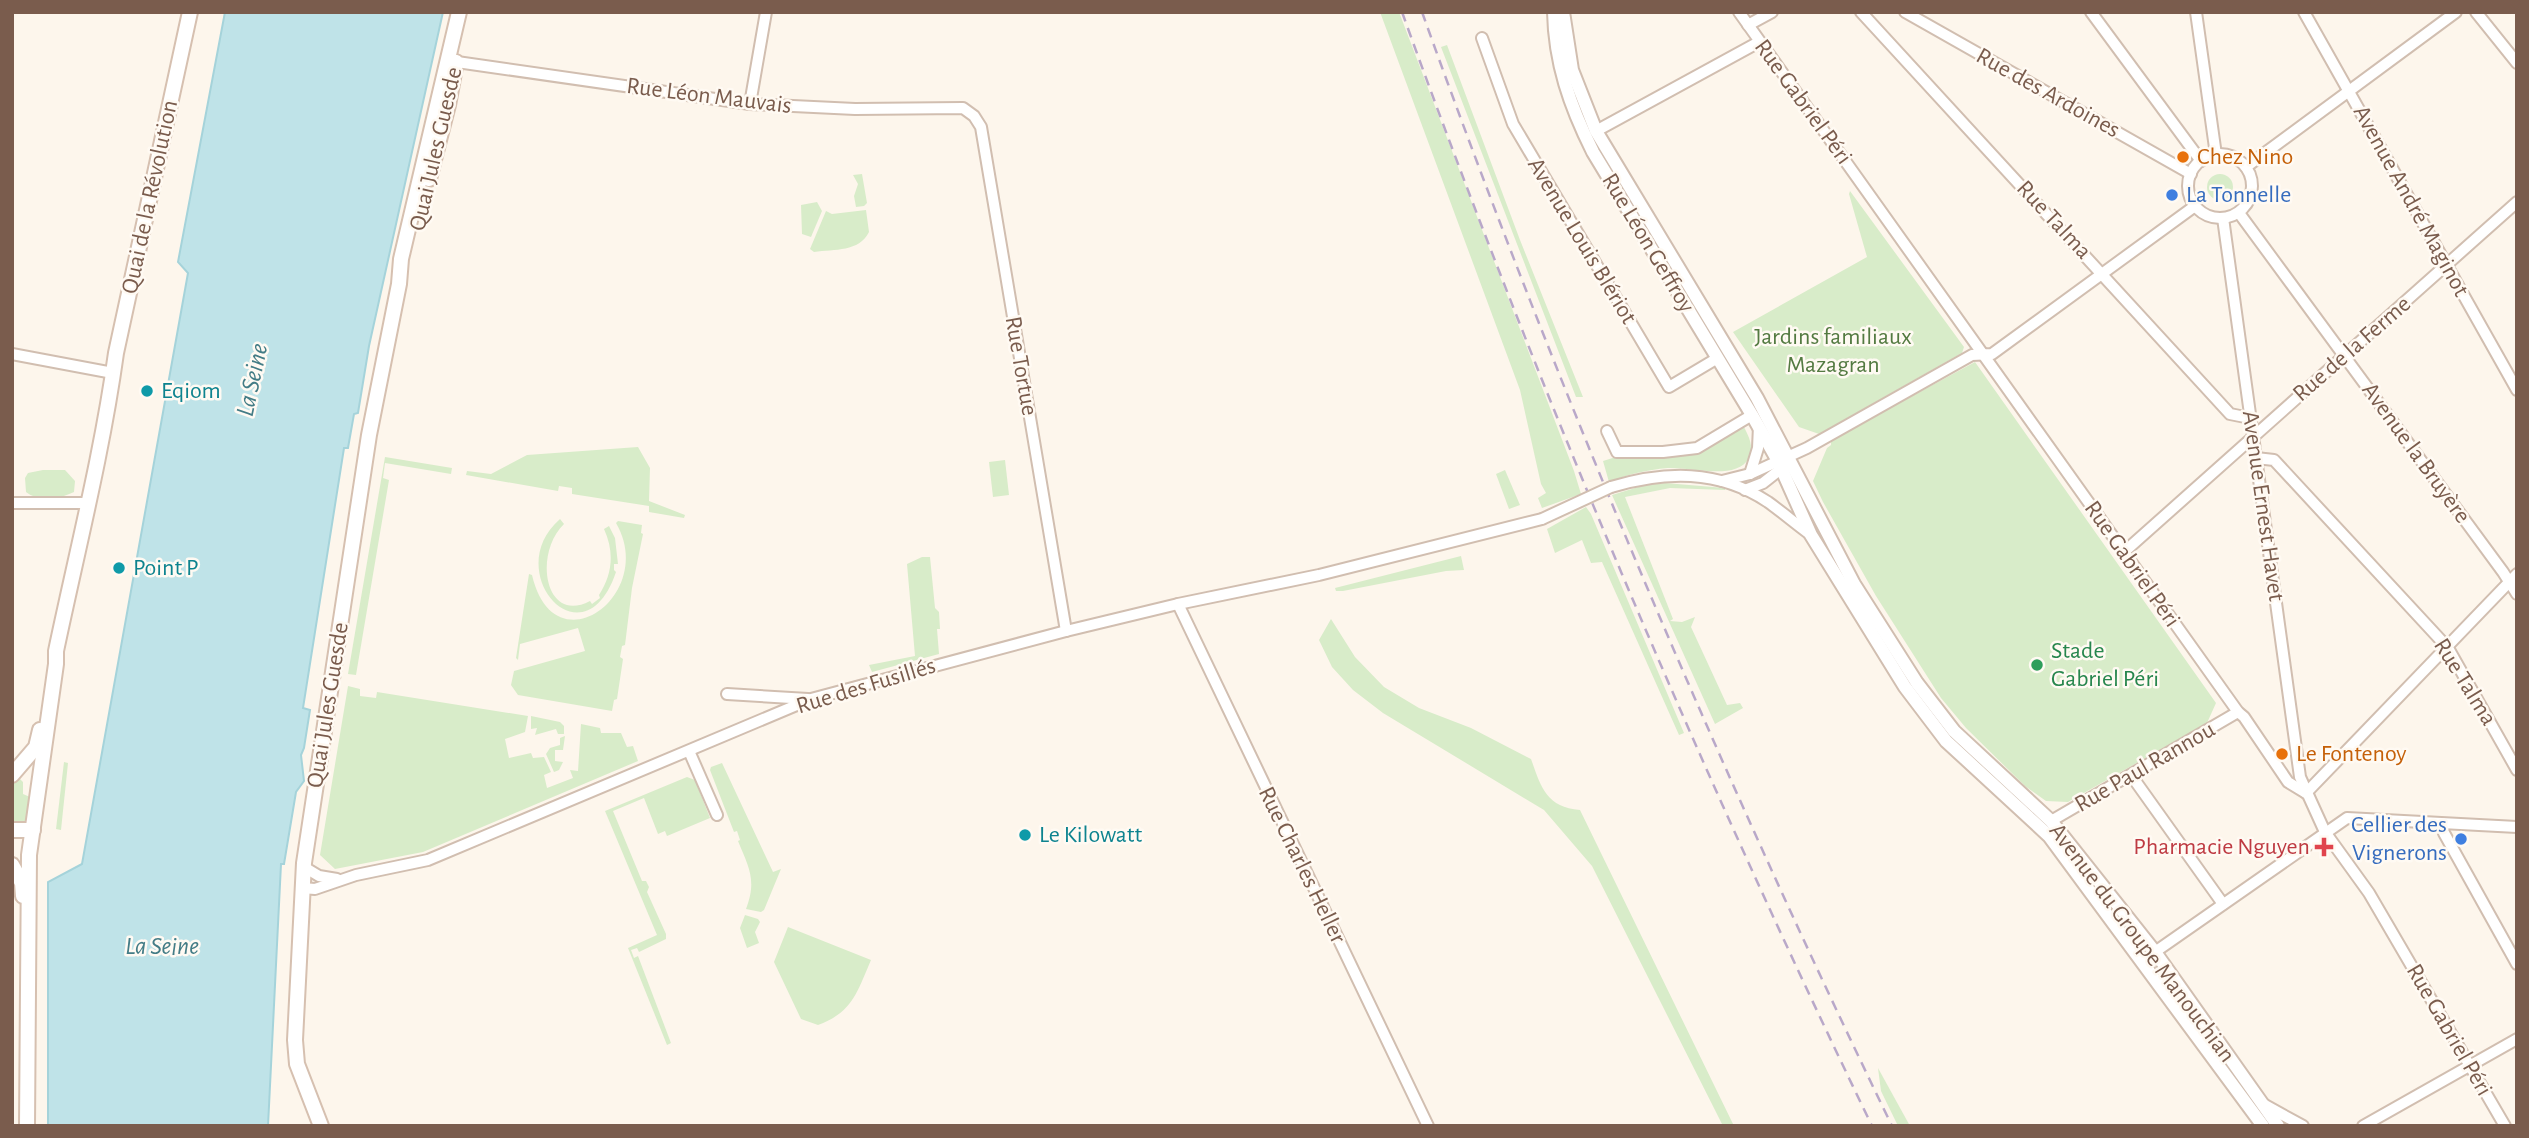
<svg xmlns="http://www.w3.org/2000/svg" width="2529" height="1138" viewBox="0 0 2529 1138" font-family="'Alegreya Sans',sans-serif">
<rect width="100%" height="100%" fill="#fdf6ec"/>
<g fill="#d8ecc9">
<path d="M1380 12H1399L1574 471 1581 494 1542 508 1538 498 1546 493 1541 484 1520 390Z"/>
<path d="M1447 45 1520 240 1583 397H1576L1441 47Z"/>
<path d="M862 174 867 203 864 206 856 207 854 196 858 184 853 175Z"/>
<circle cx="2220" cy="187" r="13"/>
<path d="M1850 191 1964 347 1962 353 1819 434 1799 427 1733 332 1867 257 1849 194Z"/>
<path d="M817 202 822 211 811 237 802 234 801 205Z"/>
<path d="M866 210 869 232C859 252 835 249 814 252L810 249 826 211 832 214Z"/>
<path d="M1975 362 2216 703 2207 723 2068 802 2046 801 2025 786 1966 728 1941 698 1876 596 1823 502 1813 481 1827 448 1831 445V440Z"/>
<path d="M1744 427C1749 437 1754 446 1749 458 1737 481 1692 467 1668 468 1646 470 1629 474 1609 482L1603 461 1619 456 1692 454 1703 451Z"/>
<path d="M638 447 650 468 649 501 685 515 684 518 649 512V506L572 494V488L559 486 558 491 466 475 467 471 491 474 527 455Z"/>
<path d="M385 457 452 468 451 474 385 463 383 478 389 480 356 675 348 674Z"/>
<path d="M1005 460 1009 495 993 497 989 462Z"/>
<path d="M43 470H65L75 481 74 492C60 499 38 502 26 492L25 478 28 473Z"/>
<path d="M1505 470 1520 505 1509 509 1496 474Z"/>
<path d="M1665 483 1725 488V490L1670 488 1625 497 1673 619 1670 621 1682 622 1695 617 1691 627 1727 705 1740 703 1743 708 1715 724 1612 495 1645 485Z"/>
<path d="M1586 507 1591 514 1684 733 1679 735 1602 562 1591 563 1582 540 1555 553 1547 529Z"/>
<path d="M560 519 564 524C533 554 545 625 590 601L592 604 600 598 599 595C612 575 615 553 604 529L609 526 615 538 618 564H614V570L616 572C584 667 499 572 560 519Z"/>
<path d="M618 521 642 525 641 533 643 534 632 588 625 645 622 646 620 657 623 659 617 699 614 700 612 711 518 695 511 685 514 671 585 651 578 628 520 644 518 660 516 658 529 574 532 575C554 670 658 595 616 523Z"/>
<path d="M1461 556 1464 570 1446 571 1343 591H1336L1335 588Z"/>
<path d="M922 557H930L935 608 939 612 940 629H937L939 654 872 672 869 665 915 656 907 564Z"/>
<path d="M1331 619 1355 657 1384 687 1419 708 1471 728 1531 759C1541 787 1546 807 1580 810L1734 1126H1723L1592 866 1544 810 1383 713 1353 690 1332 667 1319 640Z"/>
<path d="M348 686 360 689V696L376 698 377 692 528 716 525 732 505 739 509 758 531 753 533 758 544 757 551 772 544 775 547 788 573 778 570 770 578 771 581 724 600 728 601 733H621L627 747 633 746 638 761 423 852 335 869 320 855Z"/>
<path d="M531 716 560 722 564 726V734H558L556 729 535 735 537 728 531 729Z"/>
<path d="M565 736 563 750H555V761L563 762 559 770 554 772 546 754 550 748 560 745V738Z"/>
<path d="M64 762 68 763 61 830 56 829Z"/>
<path d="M722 763 773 872 781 869 764 910 761 912 746 909C757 880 749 868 738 841L740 840 737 831 734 832 710 770 711 767Z"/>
<path d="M687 777 695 780 710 818 667 836 665 831 658 834 644 798 613 811 642 881H646L649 887 647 892 666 934V939L639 952 637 948 631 950 634 958 638 956 671 1043 667 1045 628 948 657 935 605 811Z"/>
<path d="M20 779 23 782V794L30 797 27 824H12V783Z"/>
<path d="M745 915 758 919 760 922 755 932 759 943 747 948 740 928Z"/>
<path d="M788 927 871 960C857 992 853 1012 818 1025L801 1019 774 962Z"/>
<path d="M1878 1068 1910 1126H1898L1881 1091Z"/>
</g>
<path fill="#bfe3e8" stroke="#a5d3da" stroke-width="2" d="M225 12H443L369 346 358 413 354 414 348 448H344L303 708 310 710 304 748 301 755 304 781 296 792 284 864H281L268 1126H48V882L82 864 188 273 178 262Z"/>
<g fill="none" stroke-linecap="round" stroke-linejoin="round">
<g stroke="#d1beb0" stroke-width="14">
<g id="minor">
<path d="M1739 12 2238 712 2244 717 2288 782 2306 793"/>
<path d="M1861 12 2230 414 2250 418"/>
<path d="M1905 12 2191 174"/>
<path d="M2091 12 2201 161"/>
<path d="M2196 12 2216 155"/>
<path d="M2304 12 2517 390"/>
<path d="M2476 12 2517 63"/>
<path d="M1748 25 1772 12"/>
<path d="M1482 38 1513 124 1669 387 1716 359"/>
<path d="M450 61 750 104 855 109 963 108 974 116 981 127 1066 631"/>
<path d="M750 104 766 12"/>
<path d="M1596 131 1759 42"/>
<circle cx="2220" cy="186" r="32"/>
<path d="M2246 167 2456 12"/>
<path d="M2239 213 2503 572 2517 594"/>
<path d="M2223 218 2300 777 2325 832 2369 893 2505 1126"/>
<path d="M12 354 113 373"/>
<path d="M1607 431 1617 452H1663L1697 448 1752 415"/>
<path d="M2256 458 2274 460 2448 648 2517 770"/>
<path d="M1750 474 1758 448 1759 426"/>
<path d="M1722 481 1750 474 1807 448 1972 355 1992 354 2195 206"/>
<path d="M1611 487C1665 471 1718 469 1768 502 1782 512 1796 524 1811 535"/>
<path d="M1745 490 1763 483 1786 465"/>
<path d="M12 503H84"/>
<path d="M2124 552 2517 202"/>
<path d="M1178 604 1428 1126"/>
<path d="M727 694 808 699"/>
<path d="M689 751 717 815"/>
<path d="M2131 775 2223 904"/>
<path d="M2306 793 2517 574"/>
<path d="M2051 821 2238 712"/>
<path d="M2441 824 2444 833 2517 964"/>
<path d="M304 867 319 876 337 879"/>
<path d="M302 888 315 889 356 875 428 860 811 699 1066 631 1178 604 1319 575 1542 519"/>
<path d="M2142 961 2347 818 2517 827"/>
<path d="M2263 1104 2303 1126"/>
<path d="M2363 1126 2517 1039"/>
</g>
</g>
<g stroke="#d1beb0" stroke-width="16">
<g id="tertiary">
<path d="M1554 12C1555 63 1570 106 1593 152L1752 415 1778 461 1811 535 1905 687 1946 741 2049 836 2263 1126"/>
<path d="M1563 12 1572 70 1596 131 1757 398 1854 584 1917 683 1954 731 2051 821 2155 952 2278 1126"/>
</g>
</g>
<g stroke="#d6c0b0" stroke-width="18">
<g id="secondary">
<path d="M429 179 448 105 456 62"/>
<path d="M12 775 36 747 40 730"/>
<path d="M12 830H33"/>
<path d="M12 865 22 883 23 896"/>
<path d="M27 1126 29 855 56 664V651C77 551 102 454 116 353L190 12"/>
<path d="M321 1126 297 1064 295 1040 304 863 369 435 399 284 401 259 459 12"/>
</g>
</g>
<use href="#minor" stroke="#fff" stroke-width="10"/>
<use href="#tertiary" stroke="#fff" stroke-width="12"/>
<use href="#secondary" stroke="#fff" stroke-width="14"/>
<g stroke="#b9a8c9" stroke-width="2.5" stroke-dasharray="10 7" stroke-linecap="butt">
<path d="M1402 12C1539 392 1696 762 1872 1126"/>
<path d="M1422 12C1558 392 1716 763 1892 1126"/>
</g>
<g stroke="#d1beb0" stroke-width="14" stroke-linecap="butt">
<path id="minor-bridge" d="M1542 519 1611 487"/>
</g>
<use href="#minor-bridge" stroke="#fff" stroke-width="10"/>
</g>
<g fill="#e8710a" stroke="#fffaf3" stroke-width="2.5">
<circle cx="2183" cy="157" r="7"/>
<circle cx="2282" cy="754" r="7"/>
</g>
<g fill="#3f7fe0" stroke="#fffaf3" stroke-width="2.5">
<circle cx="2172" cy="195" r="7"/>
<circle cx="2461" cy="839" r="7"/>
</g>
<g fill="#0f9aa8" stroke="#fffaf3" stroke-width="2.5">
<circle cx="147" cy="391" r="7"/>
<circle cx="119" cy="568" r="7"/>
<circle cx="1025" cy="835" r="7"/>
</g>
<circle fill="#2e9e5b" stroke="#fffaf3" stroke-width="2.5" cx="2037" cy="665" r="7"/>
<path fill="#e0444e" stroke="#fffaf3" stroke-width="2.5" d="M2320.5 836.5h7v7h7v7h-7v7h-7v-7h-7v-7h7z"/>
<g text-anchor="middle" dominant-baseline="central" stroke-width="5" stroke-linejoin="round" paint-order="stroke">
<g font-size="24" fill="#7a5c4d" stroke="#fffaf3">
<text transform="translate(2048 93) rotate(29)">Rue des Ardoines</text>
<text transform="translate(709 96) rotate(7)">Rue Léon Mauvais</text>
<text transform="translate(1803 102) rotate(54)">Rue Gabriel Péri</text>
<text transform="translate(436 149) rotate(-77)">Quai Jules Guesde</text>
<text transform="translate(150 197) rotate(-78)">Quai de la Révolution</text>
<text transform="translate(2411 201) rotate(61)">Avenue André Maginot</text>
<text transform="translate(2054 220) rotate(47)">Rue Talma</text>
<text transform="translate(1582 241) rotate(59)">Avenue Louis Blériot</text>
<text transform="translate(1648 243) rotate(59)">Rue Léon Geffroy</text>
<text transform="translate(2352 349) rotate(-41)">Rue de la Ferme</text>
<text transform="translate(1021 366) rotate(80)">Rue Tortue</text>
<text transform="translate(2416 453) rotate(54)">Avenue la Bruyère</text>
<text transform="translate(2263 506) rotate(82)">Avenue Ernest Havet</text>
<text transform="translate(2132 564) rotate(55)">Rue Gabriel Péri</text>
<text transform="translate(2465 682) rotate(58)">Rue Talma</text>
<text transform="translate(866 686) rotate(-17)">Rue des Fusillés</text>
<text transform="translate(328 705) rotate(-81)">Quai Jules Guesde</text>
<text transform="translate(2145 767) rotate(-30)">Rue Paul Rannou</text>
<text transform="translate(1302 865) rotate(64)">Rue Charles Heller</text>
<text transform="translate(2142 943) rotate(53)">Avenue du Groupe Manouchian</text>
<text transform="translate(2449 1030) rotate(60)">Rue Gabriel Péri</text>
</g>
<g font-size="24" fill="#c56008" stroke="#fffaf3" text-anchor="start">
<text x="2197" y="157">Chez Nino</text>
<text x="2296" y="754">Le Fontenoy</text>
</g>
<g font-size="24" fill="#366cbe" stroke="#fffaf3" text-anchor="start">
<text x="2186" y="195">La Tonnelle</text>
<text x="2447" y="825" text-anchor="end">Cellier des<tspan x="2447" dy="28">Vignerons</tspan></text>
</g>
<g font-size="24" fill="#537a41" stroke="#fffaf3">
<text x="1833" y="337">Jardins familiaux<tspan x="1833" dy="28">Mazagran</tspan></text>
</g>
<g font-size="24" fill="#0d838f" stroke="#fffaf3" text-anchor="start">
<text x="161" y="391">Eqiom</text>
<text x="133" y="568">Point P</text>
<text x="1039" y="835">Le Kilowatt</text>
</g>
<g font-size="24" fill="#27864d" stroke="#fffaf3" text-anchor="start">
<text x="2051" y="651">Stade<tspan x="2051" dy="28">Gabriel Péri</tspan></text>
</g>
<g font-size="24" fill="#be3a42" stroke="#fffaf3" text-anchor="end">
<text x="2310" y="847">Pharmacie Nguyen</text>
</g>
<g font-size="26" font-style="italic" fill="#437c86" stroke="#fffaf3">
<text transform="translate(252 380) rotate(-78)">La Seine</text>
<text x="162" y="946">La Seine</text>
</g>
</g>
<rect width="2529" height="1138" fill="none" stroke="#7a5c4d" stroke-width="28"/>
</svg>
